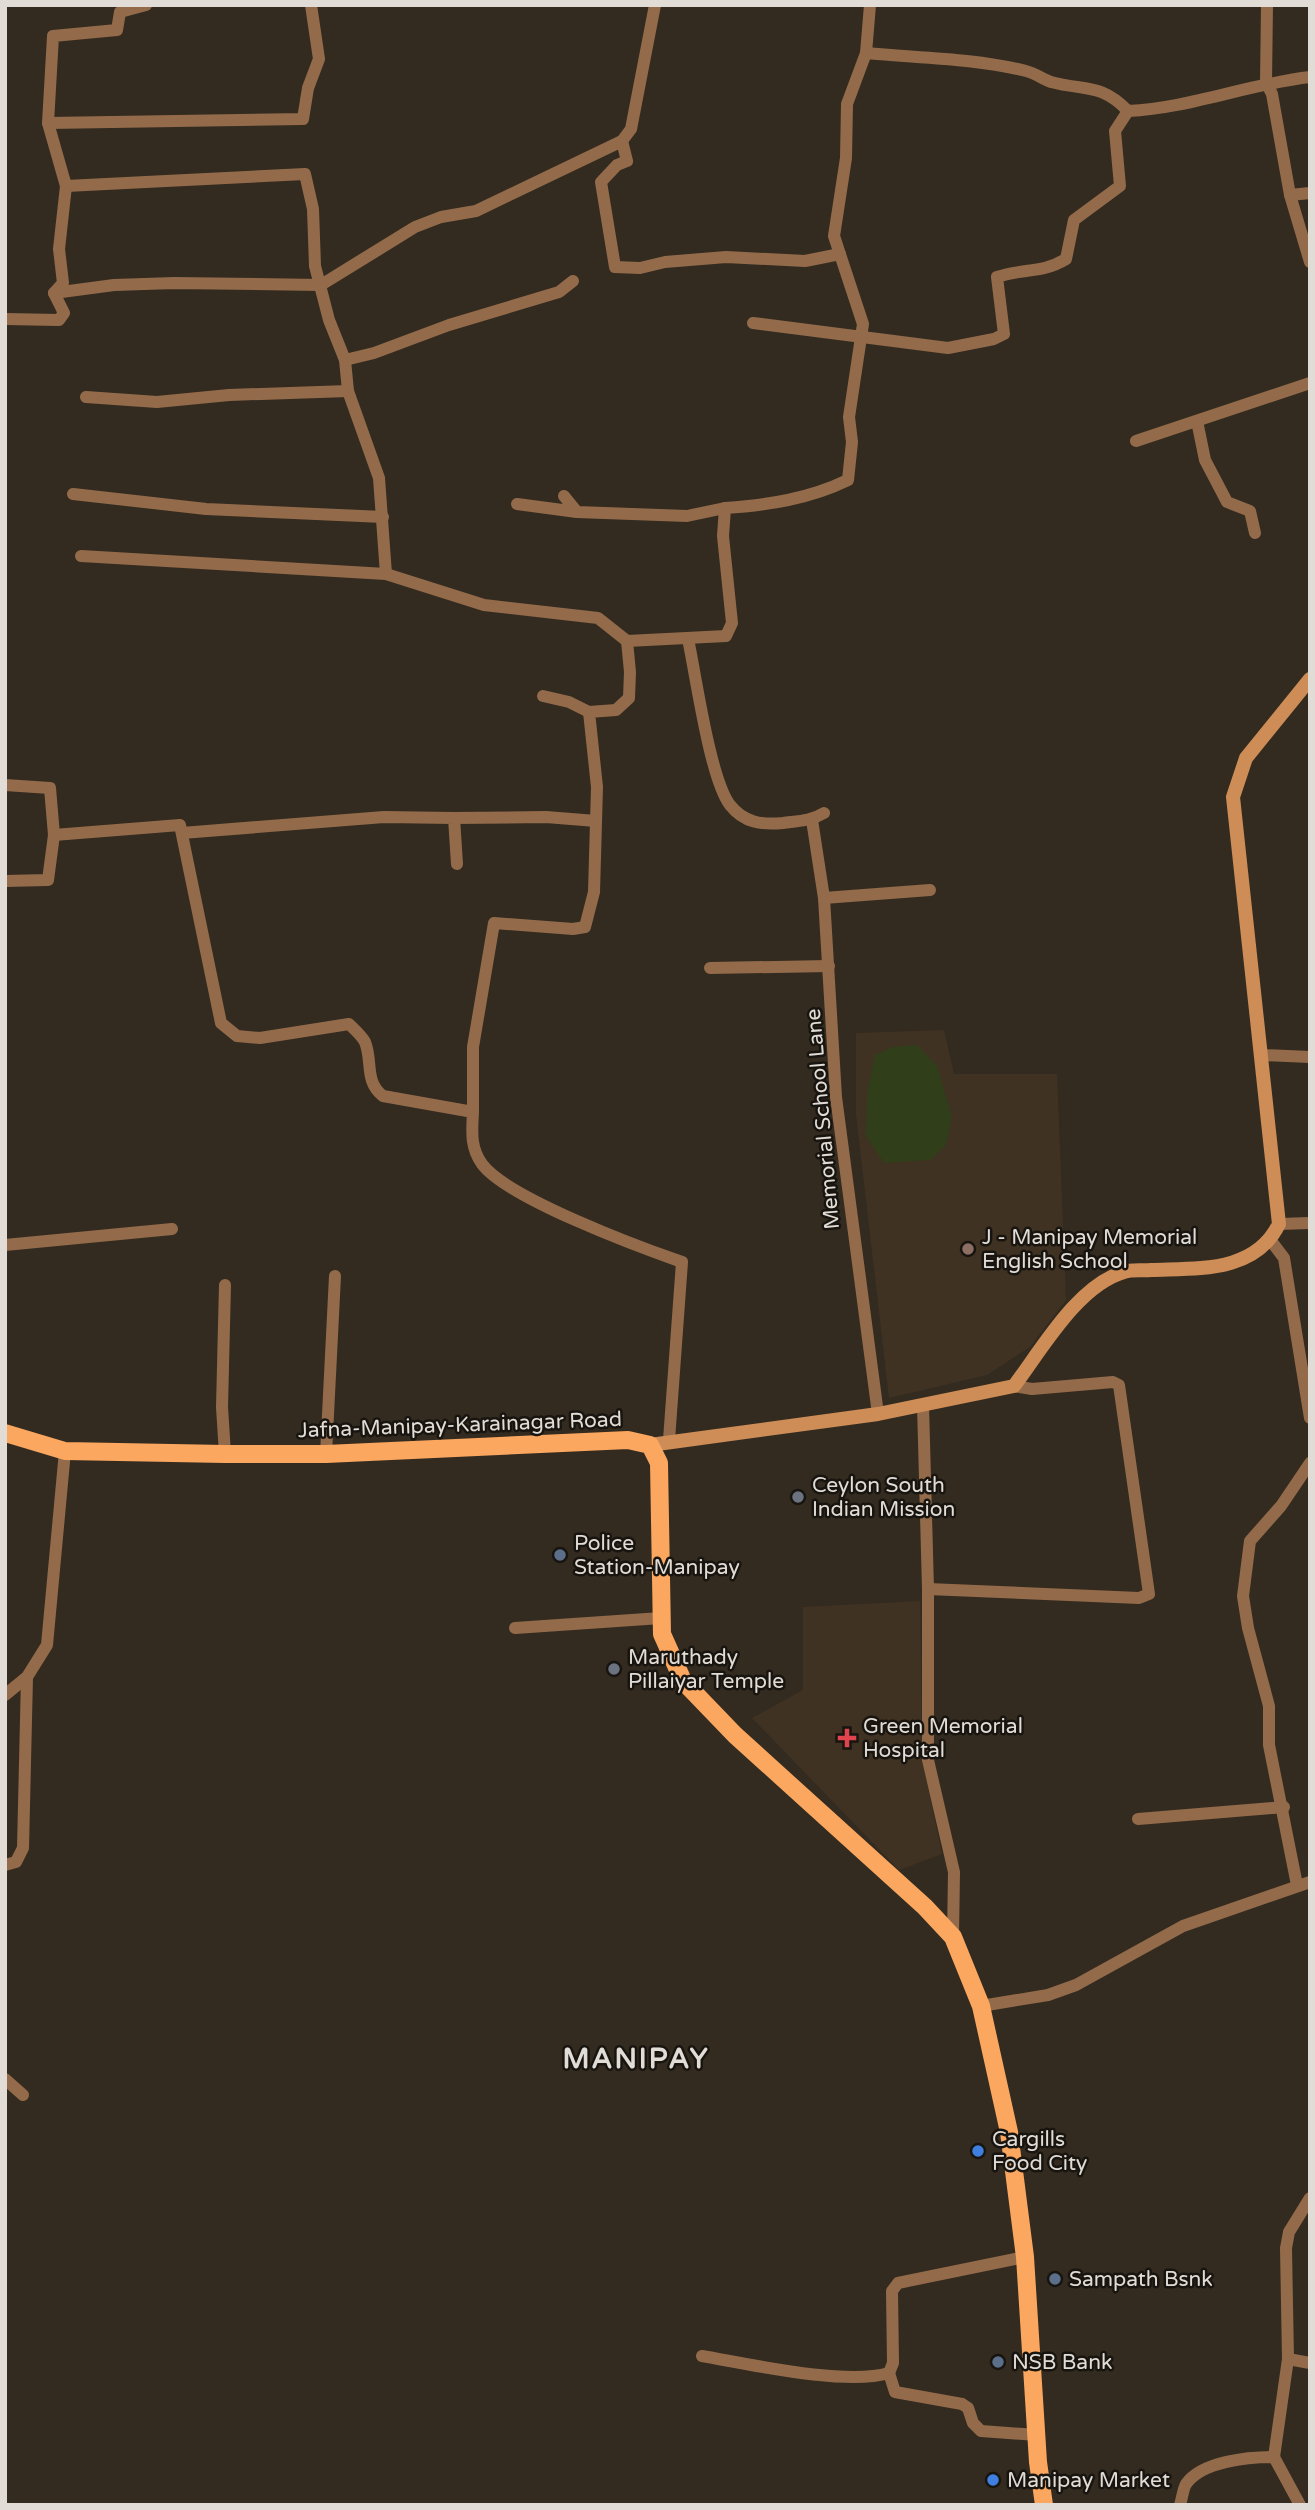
<svg xmlns="http://www.w3.org/2000/svg" width="1315" height="2510" viewBox="0 0 1315 2510" font-family="'Varela Round',sans-serif">
<rect width="100%" height="100%" fill="#332b20"/>
<g fill="#3f3222">
<path d="M944 1030 954 1074H1057L1066 1300 1030 1347 987 1375 889 1398 856 1114V1033Z"/>
<path d="M920 1601 922 1759 942 1854 899 1870 752 1718 803 1690V1607Z"/>
</g>
<path fill="#303e1a" d="M917 1045 937 1066 952 1117 946 1145 930 1160 884 1163 866 1136 867 1093 875 1055 893 1047Z"/>
<g fill="none" stroke-linecap="round" stroke-linejoin="round">
<g stroke="#936b4a" stroke-width="12">
<path d="M1267 5 1266 82 1272 94 1290 195 1310 262"/>
<path d="M866 53C919 58 974 58 1026 71 1035 73 1042 79 1051 82 1085 91 1101 83 1128 111 1190 108 1248 84 1310 77"/>
<path d="M48 123 303 119 308 88 319 59 311 5"/>
<path d="M622 141 627 161 617 165 601 182 615 267 640 268 665 262 726 257 805 261 840 254"/>
<path d="M66 186 305 174 313 209 315 266 329 320 345 360 348 391 379 478 386 574"/>
<path d="M1290 195 1310 193"/>
<path d="M54 293 114 285 174 283 321 285 415 227 441 217 476 211 622 141 631 129 655 5"/>
<path d="M5 319 59 320 64 313 54 293 63 283 59 249 66 186 48 123 53 36 117 30 120 12 146 5"/>
<path d="M753 323 948 348 994 339 1004 334 997 277C1024 268 1041 274 1066 259L1074 220 1120 186 1115 131 1128 111"/>
<path d="M345 360 374 353 449 325 559 292 573 281"/>
<path d="M86 397 157 402 229 395 348 391"/>
<path d="M1197 421 1205 460 1227 502 1250 511 1255 533"/>
<path d="M1136 441 1310 383"/>
<path d="M73 494 206 509 383 517"/>
<path d="M564 496 577 512 687 516 725 508"/>
<path d="M517 504 577 512"/>
<path d="M81 556 386 574 484 605 598 618 627 641 726 636 732 623 723 536 725 508C768 505 809 499 848 480L852 442 849 417 863 324 834 236 846 158 847 104 866 53 870 5"/>
<path d="M688 639C696 676 710 779 730 805 744 823 762 825 783 823 798 821 811 821 824 813"/>
<path d="M543 696 569 702 589 712"/>
<path d="M5 785 50 788 54 835 48 880 5 881"/>
<path d="M454 818 546 817 596 821"/>
<path d="M812 820 824 898 836 1097 878 1414"/>
<path d="M182 833 384 817 454 818 457 864"/>
<path d="M54 835 180 825 221 1023 237 1036 260 1038 349 1024C354 1029 362 1036 365 1042 373 1062 364 1081 383 1096L473 1112C472 1131 470 1147 482 1164 507 1198 639 1247 682 1262L669 1440"/>
<path d="M824 898 930 890"/>
<path d="M710 968 829 966"/>
<path d="M1262 1055 1310 1057"/>
<path d="M473 1112V1047L494 923 573 929 585 927 594 892 597 787 589 712 616 710 629 698 630 672 627 641"/>
<path d="M1279 1224 1310 1223"/>
<path d="M1271 1241 1284 1258 1310 1418"/>
<path d="M5 1245 172 1229"/>
<path d="M923 1405 928 1589V1760L954 1872 953 1937"/>
<path d="M225 1454 222 1407 225 1285"/>
<path d="M326 1454 335 1276"/>
<path d="M928 1589 1139 1598 1149 1594 1119 1385 1113 1382 1032 1389 1014 1386"/>
<path d="M515 1628 661 1618"/>
<path d="M5 1695 27 1677 47 1645 65 1451"/>
<path d="M1138 1819 1284 1807"/>
<path d="M5 1865 16 1862 23 1848 27 1677"/>
<path d="M1297 1885 1269 1745V1706L1248 1628 1243 1596 1250 1541 1281 1506 1310 1463"/>
<path d="M981 2006 1048 1995 1076 1985 1183 1926 1310 1882"/>
<path d="M5 2079 23 2095"/>
<path d="M702 2356C749 2364 845 2386 889 2373L893 2363 892 2291 898 2283 1025 2257"/>
<path d="M1288 2359 1310 2363"/>
<path d="M889 2373 895 2392 962 2404 968 2408 973 2423 981 2431 1037 2435"/>
<path d="M1274 2457 1288 2359 1286 2248 1289 2232 1310 2198"/>
<path d="M1180 2505C1182 2499 1183 2489 1186 2484 1202 2461 1249 2457 1274 2457L1300 2505"/>
</g>
<path stroke="#ce8d57" stroke-width="14" d="M650 1445 878 1414 1014 1386C1042 1349 1078 1285 1124 1272 1132 1269 1143 1271 1151 1270 1199 1268 1255 1273 1279 1224L1233 797 1246 758 1310 679"/>
<path stroke="#fba75f" stroke-width="18" d="M5 1433 65 1451 225 1454H326L628 1440 650 1445 659 1463 662 1634 683 1681 735 1735 925 1907 953 1937 981 2006 1009 2132 1025 2257 1038 2462 1044 2505"/>
</g>
<circle fill="#8d6e63" stroke="#18140f" stroke-width="2.5" cx="968" cy="1249" r="7"/>
<g fill="#6b7280" stroke="#18140f" stroke-width="2.5">
<circle cx="798" cy="1497" r="7"/>
<circle cx="614" cy="1669" r="7"/>
</g>
<g fill="#5c6f8a" stroke="#18140f" stroke-width="2.5">
<circle cx="560" cy="1555" r="7"/>
<circle cx="1055" cy="2279" r="7"/>
<circle cx="998" cy="2362" r="7"/>
</g>
<path fill="#e0444e" stroke="#18140f" stroke-width="2.5" d="M843.5 1727.5h7v7h7v7h-7v7h-7v-7h-7v-7h7z"/>
<g fill="#3f7fe0" stroke="#18140f" stroke-width="2.5">
<circle cx="978" cy="2151" r="7"/>
<circle cx="993" cy="2480" r="7"/>
</g>
<g text-anchor="middle" dominant-baseline="central" stroke-width="5" stroke-linejoin="round" paint-order="stroke">
<g font-size="21" fill="#e1dcd5" stroke="#18140f">
<text transform="translate(823 1119) rotate(-95)">Memorial School Lane</text>
<text transform="translate(460 1425) rotate(-2)">Jafna-Manipay-Karainagar Road</text>
</g>
<g font-size="21" fill="#e1dcd5" stroke="#18140f" text-anchor="start">
<text x="982" y="1237">J - Manipay Memorial<tspan x="982" dy="24">English School</tspan></text>
<text x="812" y="1485">Ceylon South<tspan x="812" dy="24">Indian Mission</tspan></text>
<text x="574" y="1543">Police<tspan x="574" dy="24">Station-Manipay</tspan></text>
<text x="628" y="1657">Maruthady<tspan x="628" dy="24">Pillaiyar Temple</tspan></text>
<text x="863" y="1726">Green Memorial<tspan x="863" dy="24">Hospital</tspan></text>
<text x="992" y="2139">Cargills<tspan x="992" dy="24">Food City</tspan></text>
<text x="1069" y="2279">Sampath Bsnk</text>
<text x="1012" y="2362">NSB Bank</text>
<text x="1007" y="2480">Manipay Market</text>
</g>
<g font-size="28" font-weight="bold" letter-spacing="2" fill="#e1dcd5" stroke="#18140f">
<text x="636" y="2059">MANIPAY</text>
</g>
</g>
<rect width="1315" height="2510" fill="none" stroke="#e1dcd5" stroke-width="14"/>
</svg>
